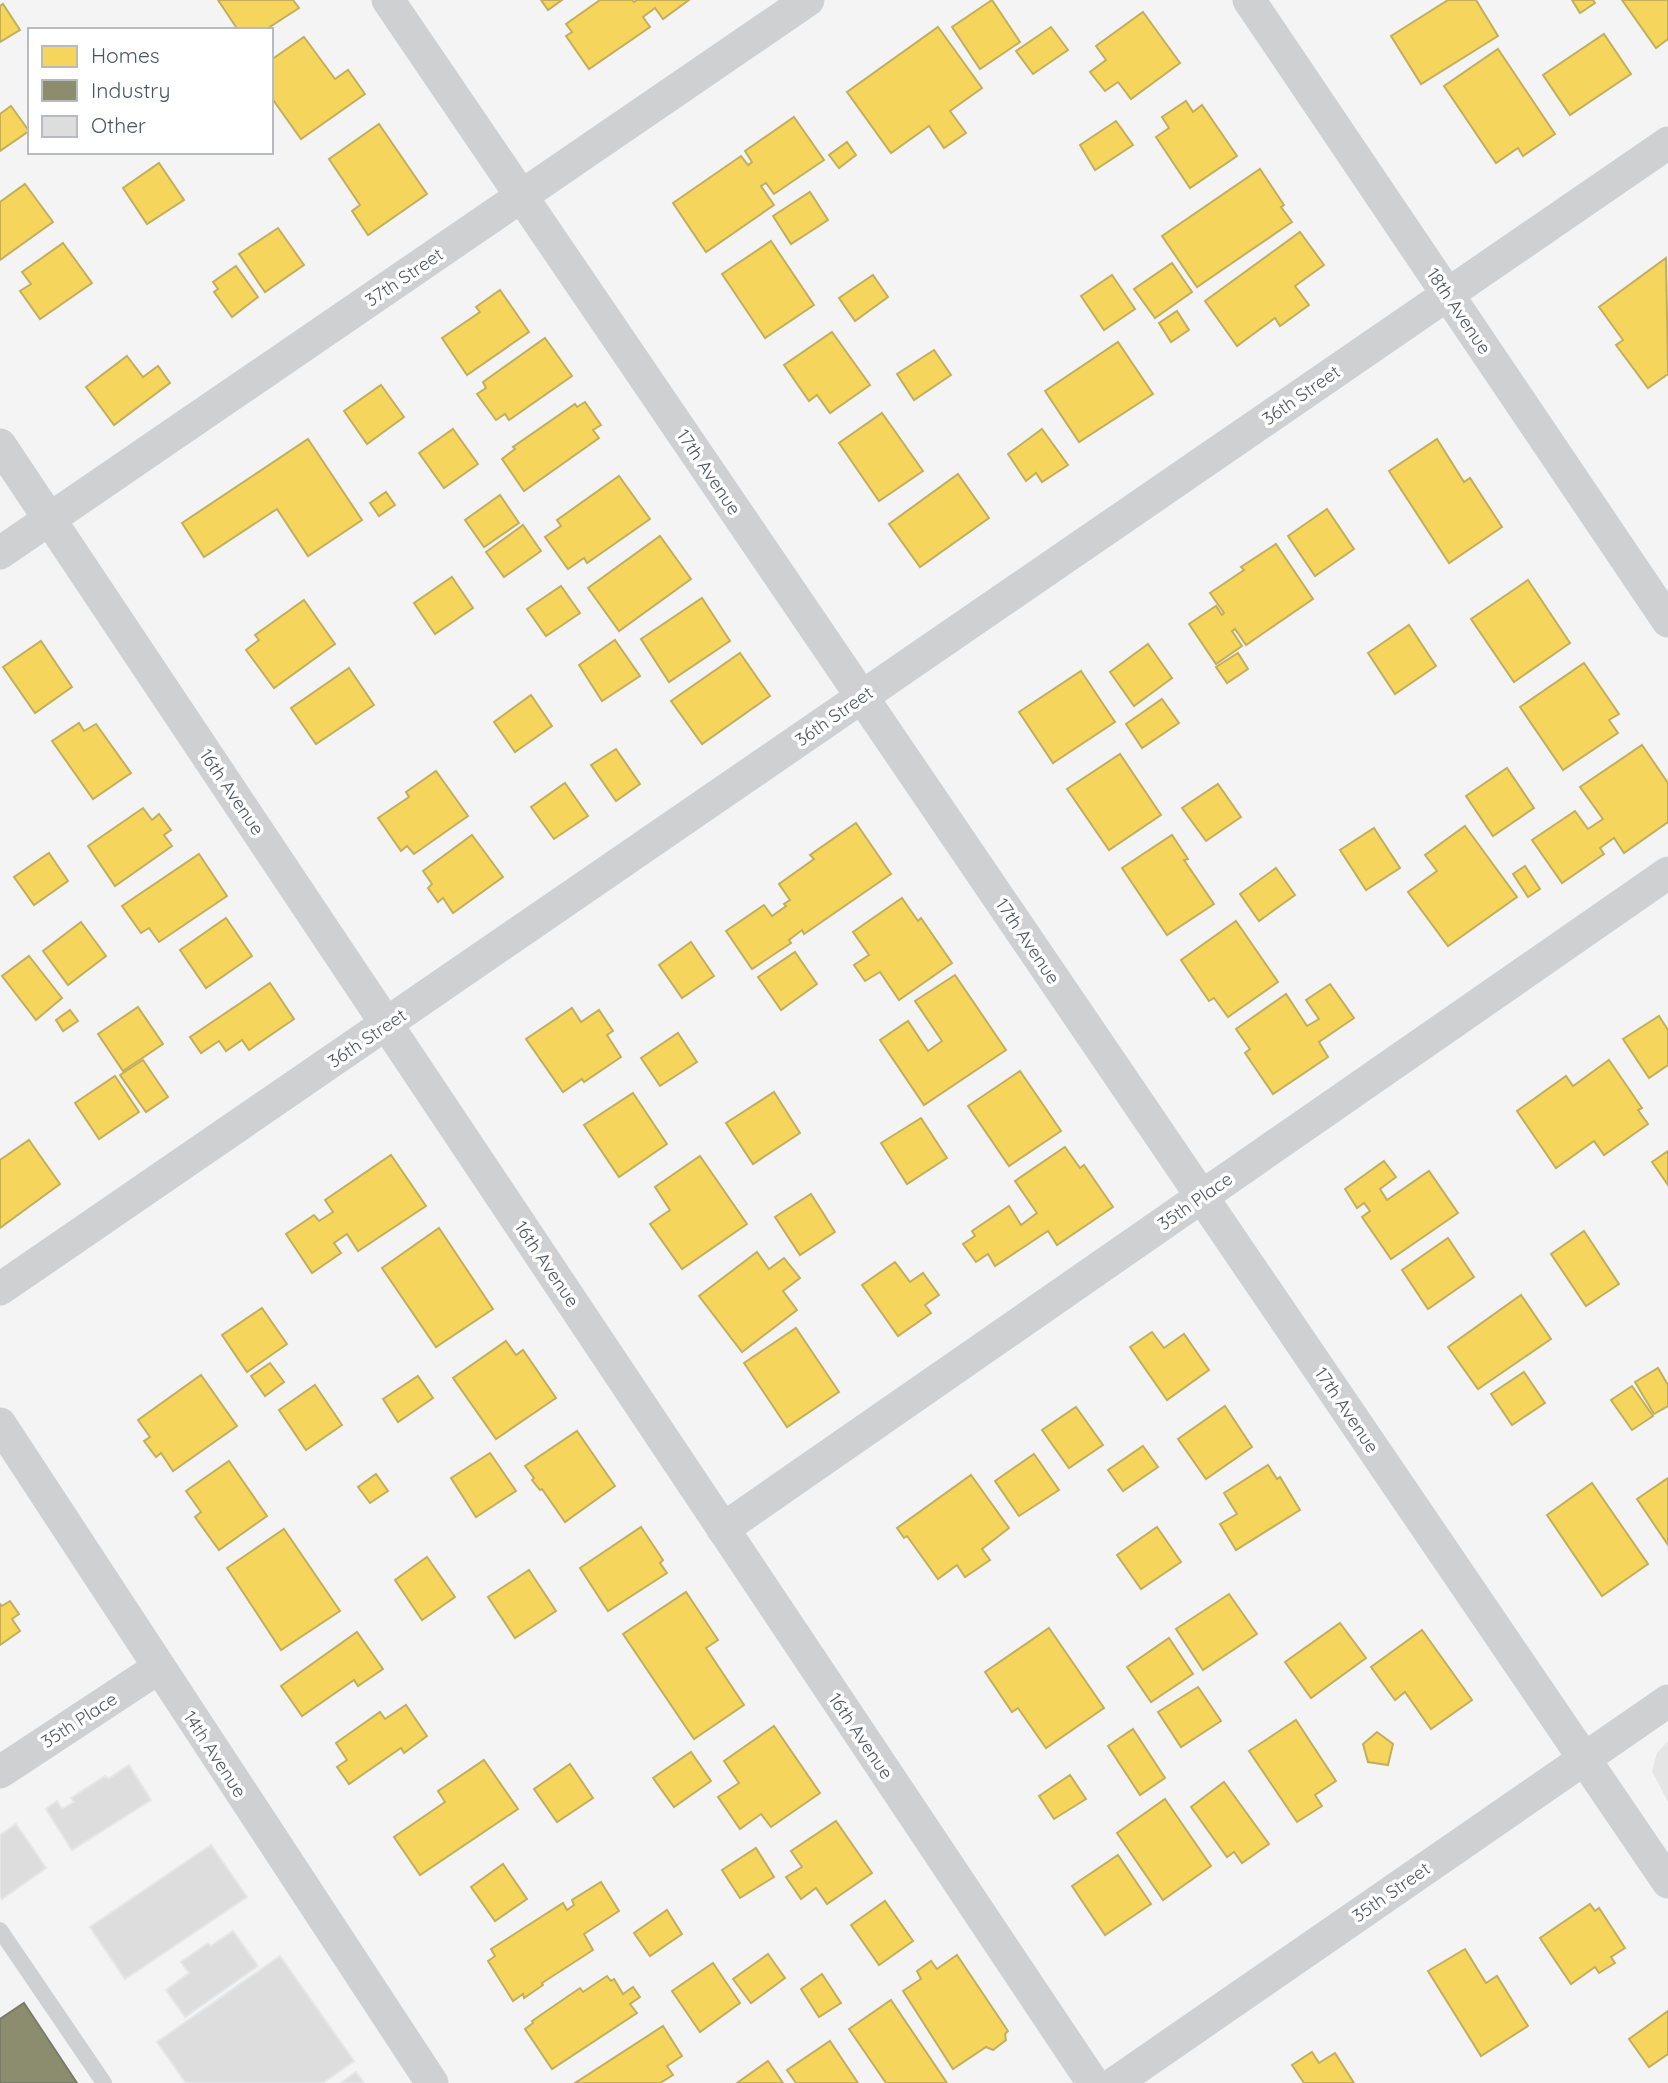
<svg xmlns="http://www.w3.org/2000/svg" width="1668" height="2083" viewBox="0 0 1668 2083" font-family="Quicksand,sans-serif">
<rect width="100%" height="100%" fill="#f4f4f4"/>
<path fill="#e6e5e6" d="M1668 1741V1802L1652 1771 1657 1753Z"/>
<g fill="#f6d55c" stroke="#c2af5e" stroke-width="2">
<path d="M218 0H293L299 8 265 30H238Z"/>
<path d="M541 0H562L548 10Z"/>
<path d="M600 0H632L634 2 637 0H689L663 19 655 8 643 17 650 27 589 69 566 36 572 32 566 24Z"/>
<path d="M992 0 1020 42 980 69 952 27Z"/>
<path d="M1448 0H1476L1498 36 1421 84 1391 36Z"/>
<path d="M1572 0H1593L1595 3 1580 13Z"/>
<path d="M1622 0H1668V39L1656 48Z"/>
<path d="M3 4 20 30 0 42V6Z"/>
<path d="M1143 12 1180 63 1131 99 1118 82 1105 91 1090 72 1106 60 1096 46Z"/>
<path d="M938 27 982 88 950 111 966 133 944 148 929 126 891 153 847 92Z"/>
<path d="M1051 27 1068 50 1033 74 1016 51Z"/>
<path d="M1604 34 1631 74 1570 115 1543 75Z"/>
<path d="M304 37 335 79 348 70 365 94 301 139 271 97V60Z"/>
<path d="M1498 49 1555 134 1523 156 1518 148 1496 163 1444 86Z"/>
<path d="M1186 101 1193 112 1202 105 1237 156 1190 188 1156 137 1169 128 1162 117Z"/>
<path d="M11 106 29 131 0 151V114Z"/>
<path d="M794 117 824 160 774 194 766 183 761 186 774 205 706 252 673 203 741 156 748 165 752 162 745 151Z"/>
<path d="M1116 121 1133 145 1095 170 1080 145Z"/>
<path d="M379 124 427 194 368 235 352 211 360 205 329 159Z"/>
<path d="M847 142 856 155 839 168 829 155Z"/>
<path d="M159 163 184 200 147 224 123 188Z"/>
<path d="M1260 169 1284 205 1281 207 1292 222 1197 287 1162 236Z"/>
<path d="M25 184 53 222 0 260V202Z"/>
<path d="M810 192 828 220 791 244 773 216Z"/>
<path d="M278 228 304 265 265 292 239 254Z"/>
<path d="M1300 232 1324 265 1295 286 1309 305 1280 326 1275 318 1237 346 1205 301Z"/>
<path d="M771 241 814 305 765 338 722 274Z"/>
<path d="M63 243 92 283 40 319 20 291 31 284 22 272Z"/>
<path d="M1666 258 1668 374 1648 388 1616 345 1623 340 1599 307Z"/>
<path d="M1172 263 1192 292 1155 318 1134 289Z"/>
<path d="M236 266 258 297 232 317 214 292 218 289 213 282Z"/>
<path d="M873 275 888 297 855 321 839 298Z"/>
<path d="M1112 275 1135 309 1104 330 1081 296Z"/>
<path d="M500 290 529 332 467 375 442 338 480 312 476 307Z"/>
<path d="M1177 311 1189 330 1171 342 1159 323Z"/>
<path d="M832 332 870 385 830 413 817 395 809 401 784 365Z"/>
<path d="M545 338 572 376 509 420 505 414 496 420 477 394 486 388 483 382Z"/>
<path d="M1118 342 1153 394 1079 442 1045 391Z"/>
<path d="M934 350 951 375 914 400 897 374Z"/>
<path d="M127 356 143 377 158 366 170 383 114 425 86 387Z"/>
<path d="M381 385 404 417 367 444 344 411Z"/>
<path d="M585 402 601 425 593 430 599 438 524 491 502 459 515 449 513 447 575 404 577 407Z"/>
<path d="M882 413 923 471 879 501 839 443Z"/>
<path d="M453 429 478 464 444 488 419 453Z"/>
<path d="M1042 429 1068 465 1042 482 1036 473 1026 481 1008 454Z"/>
<path d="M308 439 362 520 308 556 277 509 204 557 182 523Z"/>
<path d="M1437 439 1464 482 1470 478 1502 527 1449 563 1389 471Z"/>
<path d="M958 474 989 518 920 567 889 524Z"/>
<path d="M619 476 650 519 587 563 584 558 568 569 545 537 561 526 557 520Z"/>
<path d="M386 492 395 505 379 516 370 503Z"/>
<path d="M500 495 519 523 484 547 465 520Z"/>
<path d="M1327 509 1354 549 1315 576 1288 536Z"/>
<path d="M523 525 541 551 504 577 486 552Z"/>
<path d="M660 536 691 579 619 631 588 588Z"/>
<path d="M1276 544 1313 599 1246 645 1235 629 1232 631 1242 646 1216 664 1189 624 1216 606 1222 615 1224 613 1210 593 1244 570 1241 567Z"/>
<path d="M452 577 473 608 435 634 414 603Z"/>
<path d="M1528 580 1570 643 1514 682 1471 619Z"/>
<path d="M561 586 580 613 546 636 527 609Z"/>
<path d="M702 598 730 641 669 682 641 639Z"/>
<path d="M304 600 335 644 274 688 246 650 259 640 255 635Z"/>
<path d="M1409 625 1436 666 1395 694 1368 653Z"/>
<path d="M615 640 640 676 602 701 579 665Z"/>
<path d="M41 641 72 687 35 713 3 667Z"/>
<path d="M1148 644 1172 678 1134 706 1110 672Z"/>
<path d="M740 653 770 696 702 744 671 701Z"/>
<path d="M1238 653 1248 669 1227 683 1216 667Z"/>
<path d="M1584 663 1619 714 1609 720 1618 733 1563 770 1520 707Z"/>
<path d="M349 668 374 705 316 744 291 708Z"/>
<path d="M1081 671 1115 722 1053 763 1019 712Z"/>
<path d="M531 695 552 726 515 752 494 722Z"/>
<path d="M1162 699 1179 723 1142 748 1126 724Z"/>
<path d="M79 723 84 731 96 724 131 773 93 799 52 741Z"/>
<path d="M1642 745 1668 783V822L1624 853 1614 838 1600 848 1604 854 1562 883 1532 840 1575 811 1588 829 1603 819 1580 787Z"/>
<path d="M616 749 640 784 616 801 591 765Z"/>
<path d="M1120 754 1161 815 1109 850 1067 789Z"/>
<path d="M1507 768 1534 808 1493 836 1466 796Z"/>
<path d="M436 771 468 816 414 854 407 846 401 851 378 818 409 797 406 792Z"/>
<path d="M565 783 588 816 554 839 531 807Z"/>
<path d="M1218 784 1241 817 1206 841 1182 808Z"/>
<path d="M143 808 152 820 159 814 171 830 164 835 172 846 115 886 88 846Z"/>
<path d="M856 823 891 874 804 934 802 930 789 940 791 943 752 969 726 931 764 905 772 916 786 906 784 904 790 900 779 884 814 859 810 855Z"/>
<path d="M1465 826 1517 897 1448 946 1408 892 1437 871 1425 855Z"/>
<path d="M1374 828 1400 868 1366 890 1340 850Z"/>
<path d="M472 835 503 877 453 913 443 898 438 902 428 888 432 884 423 871Z"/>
<path d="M1172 835 1188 859 1184 860 1214 904 1167 935 1122 868Z"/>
<path d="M49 853 68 881 34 905 14 877Z"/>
<path d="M199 854 227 896 159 942 149 928 141 933 122 906Z"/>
<path d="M1525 866 1540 889 1528 897 1513 874Z"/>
<path d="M1276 868 1295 895 1259 921 1240 894Z"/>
<path d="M902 898 918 921 921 918 952 963 899 1000 880 972 865 981 854 965 869 955 853 932Z"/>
<path d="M226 918 252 956 206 988 180 950Z"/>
<path d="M1236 921 1278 982 1228 1017 1214 998 1209 1001 1181 960Z"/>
<path d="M81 922 106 956 68 985 43 951Z"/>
<path d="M691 942 714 976 682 998 659 965Z"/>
<path d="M795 952 817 984 781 1010 758 977Z"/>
<path d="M29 956 62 998 36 1020 2 976Z"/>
<path d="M955 975 1006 1050 924 1105 880 1040 908 1021 928 1051 942 1041 915 1001Z"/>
<path d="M270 983 294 1019 249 1050 242 1040 226 1051 219 1041 201 1053 190 1037Z"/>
<path d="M1330 984 1354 1018 1319 1042 1328 1057 1273 1094 1245 1053 1250 1049 1236 1029 1286 994 1307 1026 1319 1019 1306 1000Z"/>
<path d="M138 1007 163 1044 123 1071 98 1034Z"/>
<path d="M572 1008 581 1022 599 1010 613 1031 607 1035 621 1057 584 1082 582 1079 563 1092 526 1039Z"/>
<path d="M70 1010 78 1021 63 1031 56 1020Z"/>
<path d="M1659 1016 1668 1030V1065L1649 1078 1623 1039Z"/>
<path d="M678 1033 697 1062 660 1086 641 1058Z"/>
<path d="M143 1060 168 1097 146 1112 120 1075Z"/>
<path d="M1609 1060 1642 1108 1638 1110 1648 1124 1604 1155 1594 1141 1556 1168 1517 1111 1566 1076 1573 1086Z"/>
<path d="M1020 1071 1061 1131 1009 1166 968 1106Z"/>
<path d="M115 1076 139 1112 99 1139 75 1103Z"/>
<path d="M774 1092 800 1133 753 1164 726 1123Z"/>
<path d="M633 1093 667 1144 619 1177 584 1125Z"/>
<path d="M921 1118 947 1158 907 1184 881 1143Z"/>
<path d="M29 1140 60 1184 0 1228V1160Z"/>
<path d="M1065 1147 1080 1168 1084 1165 1113 1207 1057 1245 1048 1231 995 1266 988 1254 976 1262 963 1244 975 1236 972 1231 1009 1206 1021 1225 1037 1213 1015 1181Z"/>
<path d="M1668 1151V1185L1652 1162Z"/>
<path d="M391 1155 426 1206 358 1251 347 1234 334 1243 341 1253 312 1273 286 1234 314 1215 319 1221 333 1212 325 1200Z"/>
<path d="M700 1156 747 1224 682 1269 650 1224 670 1210 655 1187Z"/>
<path d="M1384 1161 1396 1177 1380 1189 1387 1200 1429 1171 1458 1213 1391 1259 1362 1217 1370 1211 1364 1203 1357 1208 1345 1189Z"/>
<path d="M811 1194 835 1232 800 1255 775 1217Z"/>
<path d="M439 1228 493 1309 436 1347 382 1268Z"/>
<path d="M1584 1231 1619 1284 1586 1306 1551 1254Z"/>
<path d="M1448 1238 1474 1277 1428 1309 1402 1270Z"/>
<path d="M757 1252 769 1269 784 1258 800 1278 783 1291 797 1310 742 1352 699 1296Z"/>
<path d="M895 1262 910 1282 923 1273 939 1295 925 1305 931 1313 898 1336 862 1285Z"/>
<path d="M1521 1295 1551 1339 1478 1389 1448 1347Z"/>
<path d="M262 1308 287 1344 247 1372 222 1335Z"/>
<path d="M796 1328 839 1392 787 1427 744 1363Z"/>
<path d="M1152 1332 1164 1348 1184 1334 1209 1370 1167 1400 1130 1347Z"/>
<path d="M506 1341 516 1355 523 1350 556 1398 496 1439 453 1378Z"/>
<path d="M270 1363 284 1382 265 1396 251 1376Z"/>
<path d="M1658 1368 1668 1385V1406L1654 1414 1635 1382Z"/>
<path d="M1524 1372 1545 1403 1512 1425 1491 1394Z"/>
<path d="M201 1375 237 1426 173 1471 161 1453 156 1457 144 1441 150 1437 138 1420Z"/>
<path d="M418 1376 433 1398 398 1422 383 1399Z"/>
<path d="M315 1385 342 1425 306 1450 279 1410Z"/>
<path d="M1632 1386 1653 1416 1632 1430 1611 1400Z"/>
<path d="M1225 1406 1252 1447 1206 1479 1178 1439Z"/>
<path d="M1076 1407 1103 1445 1069 1468 1042 1430Z"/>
<path d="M577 1431 615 1486 565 1522 542 1489 540 1490 532 1480 534 1478 525 1466Z"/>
<path d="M1143 1446 1158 1467 1123 1491 1108 1470Z"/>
<path d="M490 1453 516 1491 476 1517 451 1478Z"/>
<path d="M1034 1454 1059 1490 1019 1516 995 1481Z"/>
<path d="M229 1461 267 1516 219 1550 195 1517 201 1512 186 1491Z"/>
<path d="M1268 1465 1277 1479 1280 1477 1300 1510 1236 1550 1220 1524 1237 1514 1224 1493Z"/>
<path d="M376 1474 388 1491 370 1503 358 1487Z"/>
<path d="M971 1475 1009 1528 982 1549 990 1560 965 1577 957 1565 938 1579 907 1536 904 1538 897 1528Z"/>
<path d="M1668 1478V1545L1637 1499Z"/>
<path d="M1592 1483 1648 1564 1602 1596 1547 1515Z"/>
<path d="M641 1527 663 1560 660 1563 667 1573 608 1611 580 1568Z"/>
<path d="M1157 1527 1181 1562 1141 1589 1117 1555Z"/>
<path d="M284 1529 340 1611 281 1650 227 1568Z"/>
<path d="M427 1557 455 1597 422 1620 395 1580Z"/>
<path d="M529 1570 556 1611 515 1638 488 1597Z"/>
<path d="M686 1592 718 1640 706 1648 744 1705 694 1739 623 1634Z"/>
<path d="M1229 1594 1257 1634 1203 1670 1176 1629Z"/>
<path d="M10 1601 19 1614 12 1619 20 1631 0 1645V1604L2 1606Z"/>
<path d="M1340 1623 1366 1658 1311 1698 1285 1662Z"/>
<path d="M1049 1628 1104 1708 1046 1748 1018 1708 1012 1712 985 1672Z"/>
<path d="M1422 1630 1472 1700 1431 1729 1405 1692 1395 1700 1371 1667Z"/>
<path d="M357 1632 383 1669 358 1686 354 1680 302 1716 281 1686Z"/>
<path d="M1169 1638 1193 1674 1151 1702 1127 1667Z"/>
<path d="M1198 1687 1221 1721 1181 1747 1158 1712Z"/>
<path d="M406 1705 427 1736 404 1753 401 1748 349 1784 337 1767 347 1760 336 1743 380 1712 385 1719Z"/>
<path d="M1296 1720 1336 1781 1315 1795 1322 1806 1297 1822 1249 1751Z"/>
<path d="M774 1726 820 1793 771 1827 761 1814 740 1829 718 1797 739 1783 724 1761Z"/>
<path d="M1133 1729 1165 1778 1140 1795 1108 1746Z"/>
<path d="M1377 1732 1393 1744 1388 1765 1368 1762 1363 1744Z"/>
<path d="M691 1752 711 1781 674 1807 653 1778Z"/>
<path d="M484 1760 518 1809 420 1875 394 1837 445 1802 438 1791Z"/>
<path d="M570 1764 593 1798 557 1822 534 1789Z"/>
<path d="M1070 1775 1086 1799 1054 1819 1039 1796Z"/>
<path d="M1224 1782 1269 1844 1242 1863 1234 1852 1227 1857 1191 1807Z"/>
<path d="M1165 1799 1211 1866 1163 1900 1117 1833Z"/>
<path d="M836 1821 872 1873 827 1904 816 1888 801 1899 786 1877 802 1867 791 1851Z"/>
<path d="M756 1848 774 1877 740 1898 722 1870Z"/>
<path d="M1118 1855 1151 1904 1105 1935 1072 1886Z"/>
<path d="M503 1864 527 1899 495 1921 471 1887Z"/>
<path d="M601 1882 619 1911 584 1934 593 1950 542 1983 543 1985 524 1998 523 1994 513 2001 488 1961 495 1956 491 1949 563 1903 567 1910 574 1905 572 1900Z"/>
<path d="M885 1901 913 1941 879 1965 851 1925Z"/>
<path d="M1590 1904 1595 1911 1599 1908 1625 1948 1611 1957 1615 1963 1599 1973 1595 1967 1571 1984 1540 1938Z"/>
<path d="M667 1910 682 1934 650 1956 634 1933Z"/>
<path d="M1465 1949 1486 1983 1497 1976 1528 2026 1481 2056 1428 1971Z"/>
<path d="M768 1954 785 1978 751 2003 733 1979Z"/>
<path d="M957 1955 1008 2031 1005 2034 1006 2040 993 2050 986 2047 953 2069 903 1991 921 1979 917 1971 931 1961 937 1969Z"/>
<path d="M713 1963 740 2003 700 2032 672 1991Z"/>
<path d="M822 1974 841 2003 819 2017 801 1989Z"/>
<path d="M607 1976 611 1981 614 1979 623 1994 633 1987 640 1997 630 2004 637 2013 552 2069 525 2029 533 2023 532 2021 580 1988 583 1992Z"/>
<path d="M891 2000 947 2083H886L849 2029Z"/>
<path d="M1668 2011V2054L1649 2067 1629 2039Z"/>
<path d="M663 2026 682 2056 667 2066 673 2075 660 2083H575Z"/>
<path d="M830 2041 858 2083H796L787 2070Z"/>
<path d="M1312 2052 1319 2063 1335 2053 1354 2083H1304L1292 2065Z"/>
<path d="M768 2061 783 2083H737Z"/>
</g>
<path fill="#8c8c6e" stroke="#787c6a" stroke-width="2" d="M24 2003 77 2083H0V2019Z"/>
<g fill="#ddddde" stroke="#e5e6e7" stroke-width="2">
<path d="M129 1765 151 1800 72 1850 46 1809 57 1801 62 1809 74 1802 71 1798 105 1776 108 1779Z"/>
<path d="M16 1824 46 1868 2 1899 0 1895V1835Z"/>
<path d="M211 1845 247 1897 125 1979 90 1927Z"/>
<path d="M233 1931 258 1966 185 2017 166 1990 189 1973 181 1962 208 1943 211 1946Z"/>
<path d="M280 1956 354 2061 323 2083H186L157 2042Z"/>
<path d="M356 2072 364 2083H341Z"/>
</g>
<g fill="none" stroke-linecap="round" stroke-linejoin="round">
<path stroke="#ced0d2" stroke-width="16" d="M0 1930 104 2083"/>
<g stroke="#ced0d2" stroke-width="33">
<path d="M388 0 1668 1882"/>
<path d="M1249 0 1668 621"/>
<path d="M0 445 1093 2083"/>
<path d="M0 553 808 0"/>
<path d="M0 1289 1668 143"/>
<path d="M0 1424 432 2083"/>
<path d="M723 1529 1668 873"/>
<path d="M0 1772 158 1668"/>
<path d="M1115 2083 1668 1701"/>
</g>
</g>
<g text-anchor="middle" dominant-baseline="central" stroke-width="7" stroke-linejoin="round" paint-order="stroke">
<g font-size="18" fill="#4a5661" stroke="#fff">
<text transform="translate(404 277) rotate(-34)">37th Street</text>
<text transform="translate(1459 311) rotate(56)">18th Avenue</text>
<text transform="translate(1301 395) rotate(-35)">36th Street</text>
<text transform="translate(709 472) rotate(56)">17th Avenue</text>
<text transform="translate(834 716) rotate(-35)">36th Street</text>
<text transform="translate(232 792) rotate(56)">16th Avenue</text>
<text transform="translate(1028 941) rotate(56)">17th Avenue</text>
<text transform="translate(367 1038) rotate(-34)">36th Street</text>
<text transform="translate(1195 1201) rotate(-35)">35th Place</text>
<text transform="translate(547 1264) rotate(56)">16th Avenue</text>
<text transform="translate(1347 1410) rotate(56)">17th Avenue</text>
<text transform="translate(79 1720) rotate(-33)">35th Place</text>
<text transform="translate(861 1736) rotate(56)">16th Avenue</text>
<text transform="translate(215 1754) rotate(57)">14th Avenue</text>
<text transform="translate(1391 1892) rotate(-35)">35th Street</text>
</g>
</g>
<rect x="28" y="28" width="245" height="126" fill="#ffffff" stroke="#b7bbc0" stroke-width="2"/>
<rect x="42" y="46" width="35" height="21" fill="#f6d55c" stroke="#b7bbc0" stroke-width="2"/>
<text x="91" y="63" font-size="21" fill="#4a5661">Homes</text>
<rect x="42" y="80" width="35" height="21" fill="#8c8c6e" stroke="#b7bbc0" stroke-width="2"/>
<text x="91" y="98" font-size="21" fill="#4a5661">Industry</text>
<rect x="42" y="116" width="35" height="21" fill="#ddddde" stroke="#b7bbc0" stroke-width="2"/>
<text x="91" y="133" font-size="21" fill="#4a5661">Other</text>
</svg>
